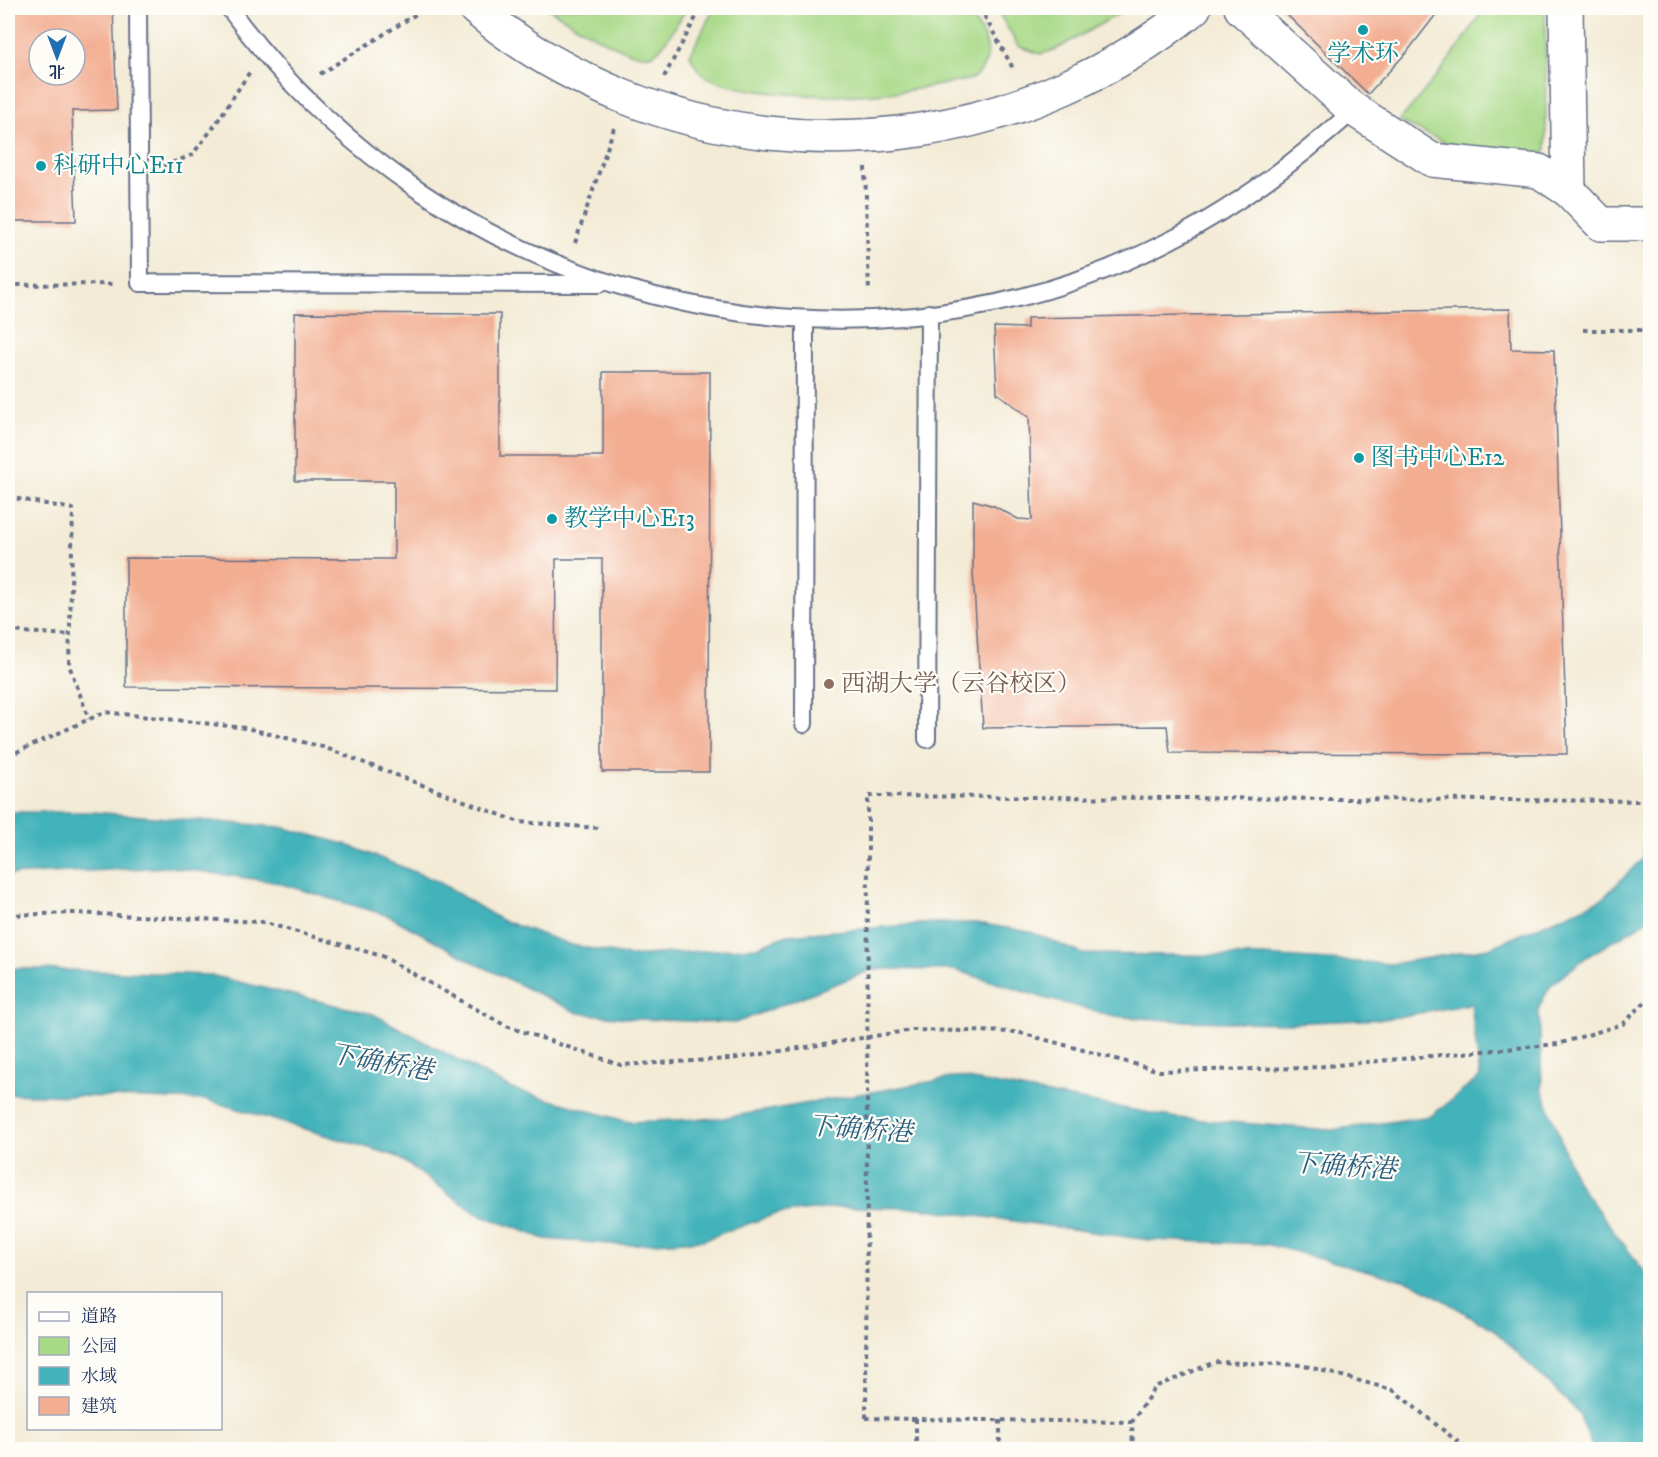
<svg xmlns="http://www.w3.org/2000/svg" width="1658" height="1457" viewBox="0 0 1658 1457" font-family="'IM FELL DW Pica','Noto Serif SC',serif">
<rect width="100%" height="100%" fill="#fdfcf7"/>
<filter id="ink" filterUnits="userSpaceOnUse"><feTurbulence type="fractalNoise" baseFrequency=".0167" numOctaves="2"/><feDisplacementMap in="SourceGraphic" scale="12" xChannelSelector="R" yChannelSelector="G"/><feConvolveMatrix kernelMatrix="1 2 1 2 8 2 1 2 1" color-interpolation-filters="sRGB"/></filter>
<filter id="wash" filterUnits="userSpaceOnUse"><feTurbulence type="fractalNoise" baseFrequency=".008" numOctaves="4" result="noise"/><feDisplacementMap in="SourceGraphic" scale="24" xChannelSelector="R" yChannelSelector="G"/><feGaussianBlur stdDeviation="1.35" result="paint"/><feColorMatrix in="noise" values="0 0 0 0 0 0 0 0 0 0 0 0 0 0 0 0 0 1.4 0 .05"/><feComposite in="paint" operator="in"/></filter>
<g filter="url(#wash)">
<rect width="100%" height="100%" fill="#f3ebd6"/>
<g fill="#a8d987" stroke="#628472" stroke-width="1.5">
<path d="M547 8H687C680 18 665 47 655 53 635 66 567 19 547 8Z"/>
<path d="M714 8H967C982 35 1002 54 972 79 941 85 908 92 876 94 837 97 729 98 699 71 695 67 693 60 690 55Z"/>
<path d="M996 8H1129L1055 50 1040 54 1018 46Z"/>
<path d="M1484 8H1545L1546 150 1541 156 1464 152 1399 121C1430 85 1460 49 1484 8Z"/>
</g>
<path fill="#43b3ba" stroke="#2f718c" stroke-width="1.5" d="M1650 784V916L1644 923 1588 956 1551 985 1539 1007 1542 1089 1576 1181 1650 1279V1449H1593L1579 1413 1493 1329 1414 1283 1266 1244 1149 1240 920 1208 840 1207 776 1214 703 1240 621 1245 545 1239 476 1213 396 1156 207 1100 8 1094V968L210 975 373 1014 512 1089 629 1122 723 1118 957 1077 1177 1118 1332 1130 1431 1116 1480 1077 1471 1004 1385 1019 1287 1023 1180 1021 1114 1016 1044 998 955 970 874 969 735 1023 637 1019 578 1013 477 964 389 916 275 882 170 867 8 875V812H92L281 827 345 844 437 881 501 920 572 945 630 956 757 947 787 935 933 923H977L1031 932 1083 954 1265 956 1391 964 1489 948 1602 899 1642 859Z"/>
<g id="blocks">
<g fill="#f3ae92" fill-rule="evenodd">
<path d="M8 8H113L117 110 72 111 76 221H8ZM39 39H75V75H39Z"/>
<path d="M1280 8H1441L1407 52 1368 94Z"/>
<path d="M1510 309 1511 349 1554 350 1567 754 1170 753 1167 726 983 728 973 572V500L994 506 1018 519 1032 520 1029 417 997 393 994 327 1027 328V318Z"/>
<path d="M295 313 500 314V456H603V372H710L709 772H602V559H556L555 689 126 687V558L394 559V481H295Z"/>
</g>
</g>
</g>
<g filter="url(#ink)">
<use href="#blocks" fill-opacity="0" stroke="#677188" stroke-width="1.5"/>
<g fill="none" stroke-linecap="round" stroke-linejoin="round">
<g stroke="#677188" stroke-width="20">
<g id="service">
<path d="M138 8 140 283 599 284"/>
<path d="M229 8C439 298 841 407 1165 243 1235 208 1296 162 1354 110"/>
<path d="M804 724 805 319"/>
<path d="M927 739 929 313"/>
</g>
</g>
<g stroke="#677188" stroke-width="36">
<g id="minor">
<path d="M475 8C518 45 569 74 622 96 813 173 1035 139 1194 8"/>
<path d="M1241 8 1350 107 1432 160 1539 171 1569 191 1601 224H1650"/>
<path d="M1566 8 1569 191"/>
</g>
</g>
<g stroke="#677188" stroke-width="4" stroke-dasharray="4.5 4.5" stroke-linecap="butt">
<path d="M980 8 1014 70"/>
<path d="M320 74 426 8"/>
<path d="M664 77 701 8"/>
<path d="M164 166 192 155 213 128 251 70"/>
<path d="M865 167 869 292"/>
<path d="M575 243 614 128"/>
<path d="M8 285 116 284"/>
<path d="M1583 330H1650"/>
<path d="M8 497 73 509 69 665 89 719"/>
<path d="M8 631 70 635"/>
<path d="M8 756 105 712 246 728 323 747 519 822 599 828"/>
<path d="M868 840V796L1650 801"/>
<path d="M8 915 75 913 262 922 382 956 506 1026 621 1065 731 1059 912 1030 1017 1032 1160 1071 1305 1068 1558 1044 1623 1024 1650 997"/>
<path d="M866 1418 916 1419"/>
<path d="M1000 1420V1450"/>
<path d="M916 1450V1419L1132 1422"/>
<path d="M1133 1450 1132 1422 1155 1387 1215 1362 1302 1365 1393 1390 1468 1450"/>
</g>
<use href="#service" stroke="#fff" stroke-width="16"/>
<use href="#minor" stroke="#fff" stroke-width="33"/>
<path stroke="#677188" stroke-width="4" stroke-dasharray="4.5 4.5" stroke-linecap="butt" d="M866 1418 868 840"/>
</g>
</g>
<g fill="#0f9aa8" stroke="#fdfcf7" stroke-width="2">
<circle cx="1363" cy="30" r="6"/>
<circle cx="41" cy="166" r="6"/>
<circle cx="1359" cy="458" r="6"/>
<circle cx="552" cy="519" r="6"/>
</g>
<circle fill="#8d6e63" stroke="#fdfcf7" stroke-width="2" cx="829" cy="684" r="6"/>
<g text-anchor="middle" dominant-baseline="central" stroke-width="4.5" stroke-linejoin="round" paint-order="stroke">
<g font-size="24" fill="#0d838f" stroke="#fdfcf7" text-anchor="start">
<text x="1363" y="54" text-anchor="middle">学术环</text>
<text x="53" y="166">科研中心E11</text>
<text x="1371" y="458">图书中心E12</text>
<text x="564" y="519">教学中心E13</text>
</g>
<g font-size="24" fill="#785e54" stroke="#fdfcf7" text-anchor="start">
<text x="841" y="684">西湖大学（云谷校区）</text>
</g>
<g font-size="26" font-style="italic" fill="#295d7e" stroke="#fdfcf7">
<text transform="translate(381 1063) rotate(10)">下确桥港</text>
<text transform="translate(860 1130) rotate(4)">下确桥港</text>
<text transform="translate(1344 1167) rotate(4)">下确桥港</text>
</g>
</g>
<rect width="1658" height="1457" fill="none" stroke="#fdfcf7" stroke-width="30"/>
<rect x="27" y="1292" width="195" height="138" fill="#fdfcf7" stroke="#a3aaba" stroke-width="1.5"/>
<rect x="39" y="1312" width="30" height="9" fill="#ffffff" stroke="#a3aaba" stroke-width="1.5"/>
<text x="81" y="1322" font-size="18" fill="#1b2f5e">道路</text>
<rect x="39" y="1337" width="30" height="18" fill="#a8d987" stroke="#a3aaba" stroke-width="1.5"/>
<text x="81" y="1352" font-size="18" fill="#1b2f5e">公园</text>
<rect x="39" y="1367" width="30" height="18" fill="#43b3ba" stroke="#a3aaba" stroke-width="1.5"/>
<text x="81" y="1382" font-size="18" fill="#1b2f5e">水域</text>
<rect x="39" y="1397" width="30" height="18" fill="#f3ae92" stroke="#a3aaba" stroke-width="1.5"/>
<text x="81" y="1412" font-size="18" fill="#1b2f5e">建筑</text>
<g transform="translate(57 57) rotate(180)"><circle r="28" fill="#fdfcf7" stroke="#a3aaba" stroke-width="1.5"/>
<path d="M0-4.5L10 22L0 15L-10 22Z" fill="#1f6fb2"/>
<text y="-9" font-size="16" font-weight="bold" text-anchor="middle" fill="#1b2f5e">北</text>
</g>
</svg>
